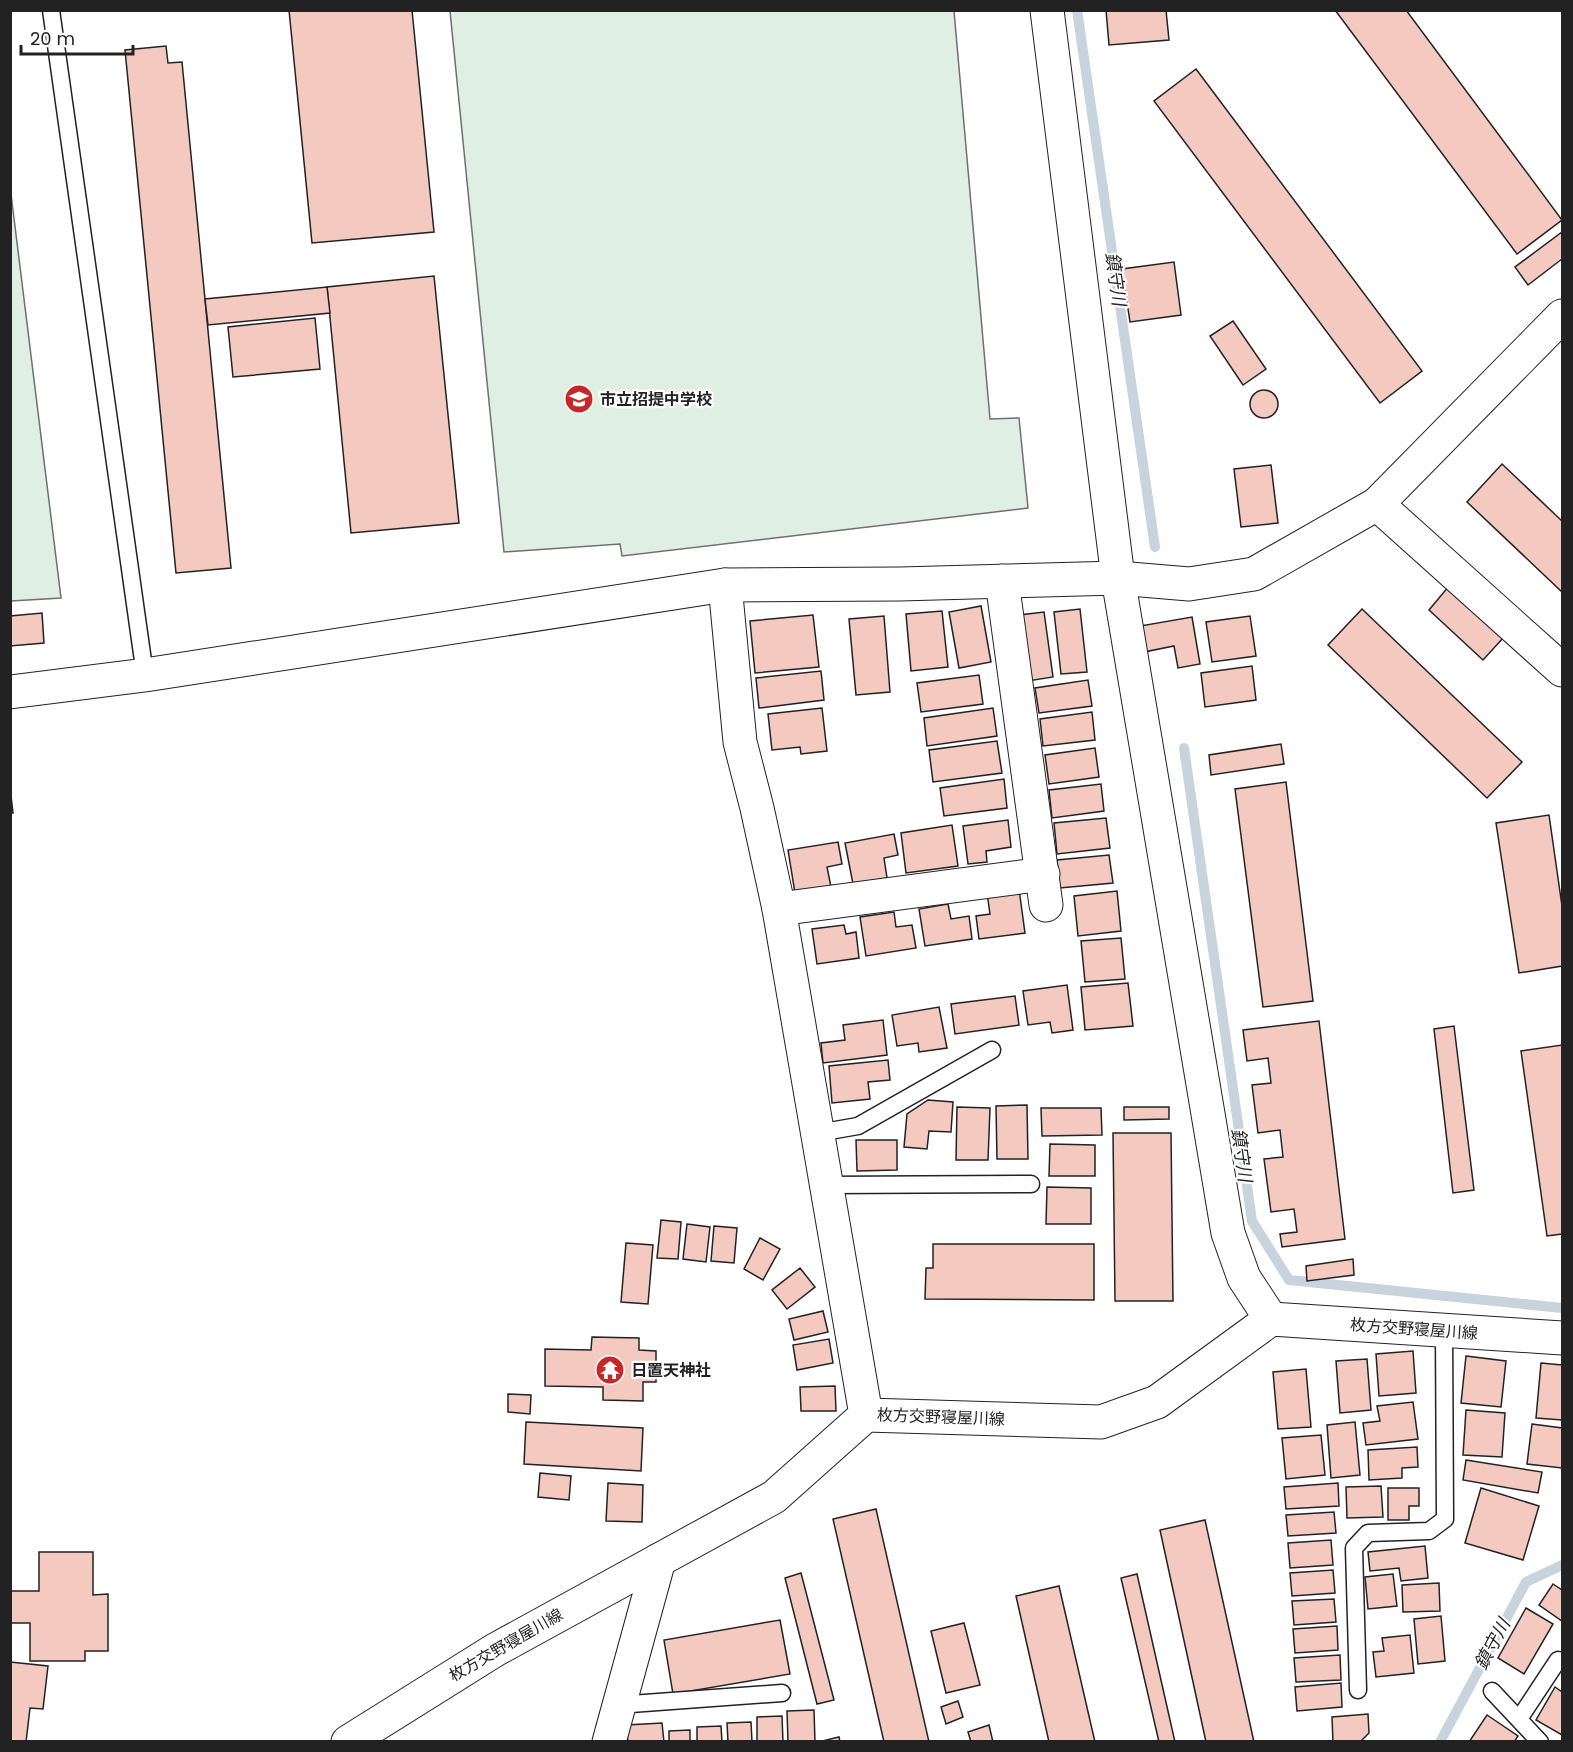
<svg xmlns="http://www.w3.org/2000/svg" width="1573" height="1752" viewBox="0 0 1573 1752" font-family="Poppins,'Noto Sans JP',sans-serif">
<rect width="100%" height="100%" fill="#fff"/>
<g fill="#e0efe3" stroke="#6f6f6f" stroke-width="1.5">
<path d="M450 11H954L990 419 1019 418 1028 508 622 556 620 544 504 552Z"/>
<path d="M10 186 61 598 11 601H10Z"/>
</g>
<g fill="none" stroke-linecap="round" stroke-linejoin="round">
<g stroke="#c7d3dd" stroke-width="10">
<path d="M1077 10 1155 547"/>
<path d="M1184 748 1252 1221 1289 1280 1562 1308"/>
<path d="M1440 1742 1526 1582 1562 1565"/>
</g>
</g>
<g fill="#f3c9c0" stroke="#222" stroke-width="1.5">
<path d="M289 10H412L434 232 312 243Z"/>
<path d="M1106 10H1166L1169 40 1109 45Z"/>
<path d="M1335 10H1406L1562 220 1517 254Z"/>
<path d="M166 46 168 63 182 62 231 568 176 573 125 50Z"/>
<path d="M1196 69 1422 371 1380 403 1154 101Z"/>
<path d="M1562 232V259L1528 285 1515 267Z"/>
<path d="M1174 262 1181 315 1130 322 1122 269Z"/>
<path d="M434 276 459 523 351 533 327 287Z"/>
<path d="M327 287 330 313 208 325 205 299Z"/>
<path d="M315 318 320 369 233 377 228 327Z"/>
<path d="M1233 321 1266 369 1243 385 1210 336Z"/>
<circle cx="1264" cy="404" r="14"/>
<path d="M1502 464 1562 521V592L1467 502Z"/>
<path d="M1271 465 1278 523 1241 527 1234 469Z"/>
<path d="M1449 586 1504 637 1483 660 1429 610Z"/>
<path d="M981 606 991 662 959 668 949 612Z"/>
<path d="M1080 609 1087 672 1061 674 1054 612Z"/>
<path d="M1362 609 1522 762 1487 798 1328 645Z"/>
<path d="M942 611 948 667 911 671 906 614Z"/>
<path d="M1044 612 1053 677 1028 681 1019 615Z"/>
<path d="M42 613 44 643 10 646V616Z"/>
<path d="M813 615 819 667 755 673 750 621Z"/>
<path d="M884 616 890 692 856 695 849 619Z"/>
<path d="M1250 616 1256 656 1212 662 1206 622Z"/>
<path d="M1192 617 1200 664 1178 668 1174 646 1144 652 1140 626Z"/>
<path d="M1252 666 1256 700 1205 707 1201 673Z"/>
<path d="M821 671 824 700 759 708 756 678Z"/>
<path d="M979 675 983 704 921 712 917 683Z"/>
<path d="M1088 680 1092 706 1039 713 1035 688Z"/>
<path d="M822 708 827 751 801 754 800 747 772 750 768 714Z"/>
<path d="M993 708 997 736 927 746 924 718Z"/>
<path d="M1092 712 1095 740 1043 746 1040 719Z"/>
<path d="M997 741 1002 773 933 782 929 750Z"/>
<path d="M1281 744 1284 764 1211 775 1209 755Z"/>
<path d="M1095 748 1099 777 1049 784 1045 755Z"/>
<path d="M1004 779 1007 808 944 816 940 788Z"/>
<path d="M1286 782 1313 1001 1263 1007 1235 789Z"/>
<path d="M1101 784 1104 811 1052 818 1049 790Z"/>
<path d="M10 787 13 813H10Z"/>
<path d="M1549 815 1562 906V966L1519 973 1496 823Z"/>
<path d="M1106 818 1110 848 1057 854 1054 823Z"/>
<path d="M1008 820 1011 847 986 851 987 862 968 864 963 826Z"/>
<path d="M952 825 958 866 906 873 901 833Z"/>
<path d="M894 834 898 855 884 858 887 878 853 884 845 843Z"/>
<path d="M838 842 842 864 827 867 831 887 795 893 788 850Z"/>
<path d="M1109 855 1113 883 1060 888 1057 860Z"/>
<path d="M1019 889 1025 933 979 939 976 916 990 914 987 893Z"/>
<path d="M1117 891 1121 931 1078 936 1074 896Z"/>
<path d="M948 904 951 919 969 916 972 939 925 946 919 909Z"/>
<path d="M894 912 896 927 912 925 916 948 866 956 860 917Z"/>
<path d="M844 925 846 934 856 932 859 958 817 964 812 929Z"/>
<path d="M1121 938 1125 979 1085 982 1081 941Z"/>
<path d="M1128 983 1133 1026 1085 1030 1081 987Z"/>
<path d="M1067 985 1073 1030 1052 1033 1050 1022 1028 1025 1023 991Z"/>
<path d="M1015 996 1019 1025 955 1034 951 1004Z"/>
<path d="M939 1007 947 1048 919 1052 918 1043 897 1046 892 1015Z"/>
<path d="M883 1020 887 1055 823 1063 821 1043 845 1040 843 1025Z"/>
<path d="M1319 1021 1345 1239 1282 1247 1280 1234 1297 1232 1294 1209 1271 1212 1264 1159 1283 1157 1280 1130 1258 1133 1252 1085 1271 1083 1268 1058 1247 1061 1243 1030Z"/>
<path d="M1454 1026 1474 1190 1453 1193 1434 1029Z"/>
<path d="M1562 1045V1234L1547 1236 1521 1051Z"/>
<path d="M888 1060 890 1080 868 1082 870 1099 832 1103 829 1066Z"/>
<path d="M928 1100 953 1102 951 1132 929 1131 927 1149 904 1147 907 1114Z"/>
<path d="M1027 1105 1028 1159H997L996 1106Z"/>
<path d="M957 1107 990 1108 988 1160H956Z"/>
<path d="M1124 1107H1169V1119L1124 1120Z"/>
<path d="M1041 1108H1101L1102 1135 1042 1136Z"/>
<path d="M1113 1133H1171L1173 1301H1115Z"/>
<path d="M856 1140H897V1170L857 1171Z"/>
<path d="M1050 1144 1095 1145V1176H1049Z"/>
<path d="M1047 1187 1091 1188V1224H1046Z"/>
<path d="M661 1220 681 1222 678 1259 657 1258Z"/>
<path d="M687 1224 710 1227 706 1262 683 1259Z"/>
<path d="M714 1226 737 1228 734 1263 711 1261Z"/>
<path d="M760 1238 780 1249 763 1280 744 1269Z"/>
<path d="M626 1243 653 1245 648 1304 621 1302Z"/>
<path d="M933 1244H1094V1300L925 1299 926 1268H933Z"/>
<path d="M1353 1259 1354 1275 1307 1281 1306 1266Z"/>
<path d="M800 1268 815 1287 787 1309 772 1290Z"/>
<path d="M823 1311 828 1332 794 1340 789 1319Z"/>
<path d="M592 1337 639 1338V1350L656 1351V1382H643V1401L603 1400V1387L545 1386V1349L591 1350Z"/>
<path d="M829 1339 833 1363 797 1370 793 1345Z"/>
<path d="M1413 1351 1416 1393 1379 1396 1376 1354Z"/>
<path d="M1466 1356 1506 1361 1501 1407 1461 1403Z"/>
<path d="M1367 1359 1371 1410 1340 1413 1336 1361Z"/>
<path d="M1541 1363 1562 1365V1420L1536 1418Z"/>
<path d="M1306 1369 1311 1427 1278 1429 1273 1372Z"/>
<path d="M835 1386 836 1411H801L800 1387Z"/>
<path d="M508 1394 531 1395 530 1414 508 1412Z"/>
<path d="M1413 1402 1418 1439 1366 1445 1363 1423 1380 1421 1377 1406Z"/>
<path d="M1466 1410 1505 1413 1502 1457 1463 1455Z"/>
<path d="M526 1422 643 1428 641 1471 524 1464Z"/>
<path d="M1355 1422 1360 1475 1331 1478 1327 1425Z"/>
<path d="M1532 1424 1562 1428V1468L1527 1464Z"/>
<path d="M1321 1435 1325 1475 1286 1479 1282 1438Z"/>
<path d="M1417 1447 1418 1467 1402 1468V1478L1369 1480 1368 1450Z"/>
<path d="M1466 1460 1542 1472 1538 1493 1463 1480Z"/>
<path d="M540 1473 571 1476 569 1500 538 1497Z"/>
<path d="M608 1483 643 1485 642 1522 606 1521Z"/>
<path d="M1338 1483 1339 1506 1286 1509 1284 1487Z"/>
<path d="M1381 1486 1383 1517 1347 1518 1346 1487Z"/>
<path d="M1388 1488H1419V1506H1409V1520H1388Z"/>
<path d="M1481 1488 1539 1506 1523 1560 1465 1543Z"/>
<path d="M876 1509 929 1742H884L833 1519Z"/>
<path d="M1334 1512 1336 1533 1288 1536 1286 1515Z"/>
<path d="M1205 1520 1254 1742H1206L1160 1530Z"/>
<path d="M1331 1540 1333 1565 1290 1568 1288 1543Z"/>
<path d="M1425 1546 1428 1578 1401 1581 1399 1568 1370 1571 1368 1552Z"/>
<path d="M39 1552H93V1595L108 1594V1651H85V1661H30V1623H10V1591H39Z"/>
<path d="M1333 1570 1335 1593 1292 1596 1290 1573Z"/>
<path d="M801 1573 834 1700 817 1704 785 1578Z"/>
<path d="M1137 1574 1175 1742H1159L1121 1578Z"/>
<path d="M1393 1574 1397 1606 1368 1609 1365 1577Z"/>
<path d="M1439 1583 1440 1611 1403 1612 1402 1585Z"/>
<path d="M1553 1584 1562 1590V1621L1539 1605Z"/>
<path d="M1059 1586 1095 1742H1049L1016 1596Z"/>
<path d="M1334 1599 1336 1622 1294 1625 1292 1601Z"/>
<path d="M1526 1608 1553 1624 1524 1674 1498 1658Z"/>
<path d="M1441 1616 1445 1661 1418 1664 1414 1619Z"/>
<path d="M780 1620 790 1674 673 1694 664 1640Z"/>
<path d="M964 1623 980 1685 946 1693 931 1631Z"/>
<path d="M1337 1626 1338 1650 1295 1653 1293 1629Z"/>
<path d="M1410 1635 1414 1673 1376 1677 1373 1652 1384 1651 1382 1638Z"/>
<path d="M1340 1655 1341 1680 1296 1682 1294 1658Z"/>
<path d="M10 1662 48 1666 43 1709 30 1708 26 1742H10Z"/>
<path d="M1341 1683 1342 1707 1297 1711 1295 1687Z"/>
<path d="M1555 1687 1562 1692V1735L1536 1720Z"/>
<path d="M958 1701 963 1717 946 1724 941 1707Z"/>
<path d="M814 1710 815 1742H788L787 1711Z"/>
<path d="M1368 1714 1369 1733 1360 1742H1333L1332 1717Z"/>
<path d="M1487 1715 1518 1736 1514 1742H1469Z"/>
<path d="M782 1716 783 1742H757V1717Z"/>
<path d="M751 1722 752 1742H728L727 1723Z"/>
<path d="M662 1723 664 1742H628L626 1725Z"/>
<path d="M989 1725 993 1742H971L968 1732Z"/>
<path d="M721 1726 722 1742H697V1727Z"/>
<path d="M690 1730V1742H669V1731Z"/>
<path d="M839 1737 840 1742H822V1741Z"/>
</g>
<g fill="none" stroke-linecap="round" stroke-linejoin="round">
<g stroke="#222" stroke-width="19">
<g id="lane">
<path d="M51 10 145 675"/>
<path d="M818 1133 858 1126 992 1050"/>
<path d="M827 1185 1031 1184"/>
<path d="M1358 1690 1354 1548 1368 1533 1429 1531 1445 1519 1444 1331"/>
<path d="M1492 1691 1540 1742"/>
<path d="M617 1705 782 1693"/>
<path d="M1519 1719 1558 1660"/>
</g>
</g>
<g stroke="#222" stroke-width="35">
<g id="street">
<path d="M1047 10 1118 578 1228 1233 1244 1278 1271 1319"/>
<path d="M1377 504 1562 670"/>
<path d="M1002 581 1046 905"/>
<path d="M725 585 740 742 757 808 779 909 866 1415"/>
<path d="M10 692 145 675 725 585 900 584 1118 578 1189 584 1254 574 1377 504 1562 316"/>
<path d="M779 909 1043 874"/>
<path d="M609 1742 659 1560"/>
</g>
</g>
<g stroke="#222" stroke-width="35">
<path id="primary" d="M348 1742 495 1650 774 1497 866 1415 1101 1422 1157 1402 1271 1319 1562 1338"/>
</g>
<use href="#lane" stroke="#fff" stroke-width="16"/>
<use href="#street" stroke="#fff" stroke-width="33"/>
<use href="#primary" stroke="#fff" stroke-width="33"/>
</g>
<defs>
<g id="school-disc" transform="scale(1.5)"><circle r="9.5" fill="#c62828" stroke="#fff"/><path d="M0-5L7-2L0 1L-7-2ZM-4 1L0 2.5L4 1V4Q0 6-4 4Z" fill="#fff"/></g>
<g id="temple-disc" transform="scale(1.5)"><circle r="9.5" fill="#c62828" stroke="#fff"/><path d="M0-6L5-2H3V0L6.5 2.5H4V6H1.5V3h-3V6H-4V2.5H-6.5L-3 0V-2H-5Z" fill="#fff"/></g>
</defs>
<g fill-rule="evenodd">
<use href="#school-disc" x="579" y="399"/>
<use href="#temple-disc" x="610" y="1370"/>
</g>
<g text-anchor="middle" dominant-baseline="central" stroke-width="4.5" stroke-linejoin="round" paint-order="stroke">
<g font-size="16" font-weight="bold" fill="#222" stroke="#fff" text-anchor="start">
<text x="600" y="399">市立招提中学校</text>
<text x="631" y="1370">日置天神社</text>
</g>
<g font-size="16" fill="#222" stroke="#fff">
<text transform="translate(1414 1329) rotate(4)">枚方交野寝屋川線</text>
<text transform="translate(941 1417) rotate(2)">枚方交野寝屋川線</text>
<text transform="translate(506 1645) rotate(-30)">枚方交野寝屋川線</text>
</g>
<g font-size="18" font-style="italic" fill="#222" stroke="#fff">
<text transform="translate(1116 279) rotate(82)">鎮守川</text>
<text transform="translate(1242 1155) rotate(82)">鎮守川</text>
<text transform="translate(1492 1644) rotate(-62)">鎮守川</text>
</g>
</g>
<rect width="1573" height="1752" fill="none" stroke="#222222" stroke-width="24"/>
<path d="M21 45v9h112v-9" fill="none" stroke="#222222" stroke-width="3"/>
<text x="30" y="45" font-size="18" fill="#222222" stroke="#ffffff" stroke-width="4.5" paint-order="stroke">20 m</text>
</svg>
